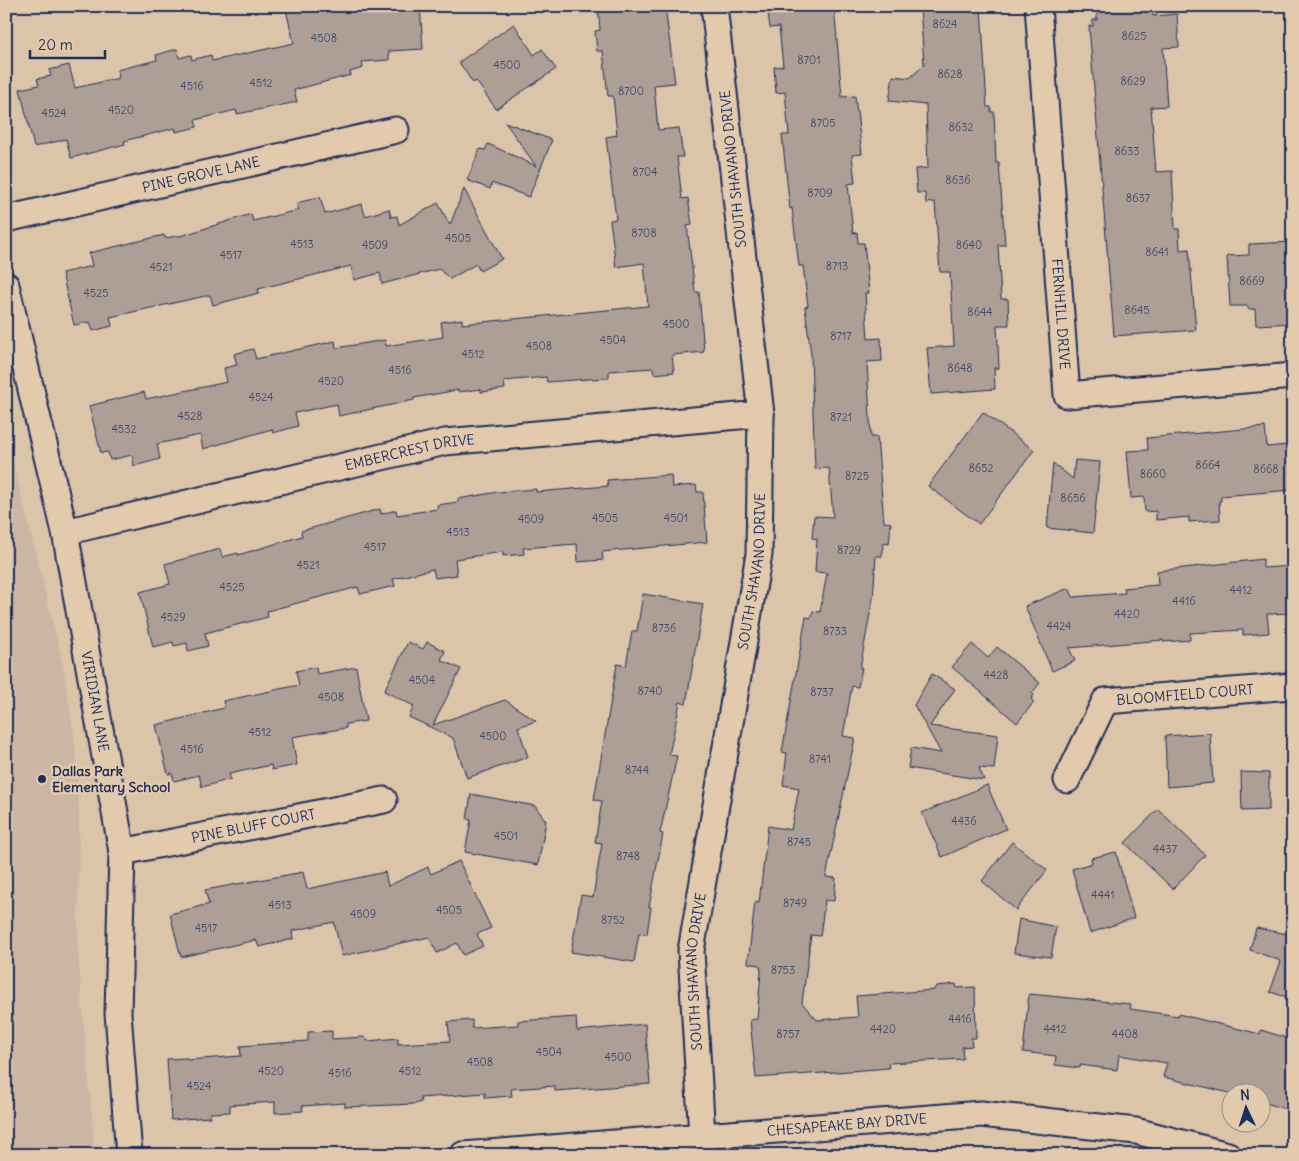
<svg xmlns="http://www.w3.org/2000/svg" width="1299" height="1161" viewBox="0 0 1299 1161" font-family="Delius,sans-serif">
<rect width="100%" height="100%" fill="#dcc4a9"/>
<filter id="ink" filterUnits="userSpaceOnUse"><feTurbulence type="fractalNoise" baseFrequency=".02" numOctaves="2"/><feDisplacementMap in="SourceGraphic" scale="10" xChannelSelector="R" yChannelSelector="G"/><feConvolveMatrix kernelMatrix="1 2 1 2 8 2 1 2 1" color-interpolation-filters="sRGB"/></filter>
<g filter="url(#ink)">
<path fill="#cab6a2" d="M6 433 63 664 75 743 79 815 78 952 95 1155H6Z"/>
<g fill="#ad9f96" stroke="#1b2f5e">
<path d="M285 6H420L423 49 389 51V60L362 62 363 68 350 72 351 75 294 90 297 102 237 114 236 110 195 120 197 127 176 132 175 128 124 141 125 144 71 158 66 139 34 147 20 89 39 85 37 79 51 76 49 70 69 65 75 88 119 78 117 70 157 60 156 55 177 49 179 58 191 55 192 60 211 55 212 61 294 43Z"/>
<path d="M598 6H665L675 83 654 85 658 130 679 128 683 157H677L682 199 688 198 692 225 687 226 695 292H699L704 352 672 355 674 372 654 374 653 368 609 371V378L588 379 547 382 546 377 504 381 505 389 481 392V389L459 392 458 390 414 398V400L339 416 337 404 295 413 298 426 273 433 272 429 203 449 200 435 157 444 160 459 134 466 132 455 110 460 108 452 101 453 89 406 144 392 146 399 227 382 224 368 237 365 234 354 253 349 256 359 335 341 336 348 385 340 386 346 443 337 441 322 462 319V324L648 306 644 263 616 267 610 220 616 219 606 137 617 135 613 96H608L603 51H597L595 31 600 30Z"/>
<path d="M767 6H834L842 97 855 96 862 154 852 155 855 183 848 184 853 233 857 232 858 243H864L869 293H865L868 339 881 338 882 361 867 362 871 437H877L884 522 891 523 889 544 883 543 882 556H876L873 598 860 668H862L858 687 852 686 843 736 855 738 826 877 836 878 834 901 825 900 820 936 811 935 802 1003 817 1020 858 1017 856 996 934 990 936 986 956 984 957 988 975 987 976 1038H971L972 1046 962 1047 963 1059 888 1063 889 1068 756 1078 750 1020 757 1019 761 972 760 965 748 963 755 902 759 903 768 826 791 830 799 788 783 785 787 753 782 752 806 617 811 618 813 611 820 612 827 573 815 572 817 539 812 538 814 516 833 517 829 468 815 469 811 355 805 307 808 306 803 266H799L792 208 790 209 782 135H789L785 92 776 93 774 67 783 66 779 27 770 28Z"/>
<path d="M920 6H981L987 107H991V112H994L996 163H999L1003 218 1005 245H998L1001 299H1008L1009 325H997L999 368H994L995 389 931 394 927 348 954 346 950 272H940L935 202 926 203 925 193H917L915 169 928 168 926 105 889 101 893 76 910 78 924 65Z"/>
<path d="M1152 6 1153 16 1177 14 1179 47 1163 48 1167 106 1151 107 1156 172 1172 171 1175 229H1179L1180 250 1189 249 1196 330 1114 336 1089 26H1093V20H1097V7Z"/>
<path d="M514 24 534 55 542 49 556 69 496 109 476 81 473 83 459 62Z"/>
<path d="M505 122 552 140 529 197 492 183 490 189 467 180 480 149 485 150 488 144 536 166Z"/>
<path d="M464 189 502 259 480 271 476 264 450 279 439 269 382 284 380 273 354 280 351 266 258 289 259 293 213 305 210 295 110 317 112 326 93 331 90 322 74 325 62 273 92 266 89 253 164 235 165 238 184 235 251 214 253 221 299 210 297 203 320 197 325 214 362 204 365 216 389 209 391 217 397 216 399 225 438 203 450 225Z"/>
<path d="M1293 242V323L1256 325 1255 309H1248V306H1230L1227 256 1249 255V244Z"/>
<path d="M983 412 1034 450 979 524 928 486Z"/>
<path d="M1265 427 1267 447 1288 445 1292 490 1221 496V501H1219L1220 520 1189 522V517L1156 520V511L1145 512 1144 497 1131 498 1127 451 1148 450 1147 438Z"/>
<path d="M1075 460 1100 462 1093 533 1047 528 1053 463 1073 479Z"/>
<path d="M671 475 672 487 696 485 697 492H703L707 542 602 552 603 560 578 562 577 544 523 548 524 554 503 556V552L455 559 457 575 435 578 433 569 393 579 395 586 360 594 358 587 267 611 268 617 205 633 208 646 188 651 187 643 174 646 173 642 153 647 140 592 170 584 165 564 220 549 222 557 238 553V555L302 536 301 531 380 509 381 514 396 510 397 515 438 509 437 505 458 502V499L498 492 536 489V492L608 486 607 480Z"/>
<path d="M1263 559V568L1293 566V613L1267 614 1269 633 1243 635V630L1190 633V640L1163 642V640L1069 648 1075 661 1052 671 1025 606 1069 588 1073 597 1125 593 1124 588 1158 585 1157 571Z"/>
<path d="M643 594 703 604 686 704 680 702 669 755 677 756 660 833 663 834 649 907H651L647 934 639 933 634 962 571 952 581 895 593 897 602 843 595 842 602 801 594 800 617 664 626 666 632 631H637Z"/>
<path d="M408 642 423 649 427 642 445 651 441 660 461 669 433 725 505 700 536 721 518 727 528 757 467 778 453 738 409 717 414 706 384 691Z"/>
<path d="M972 644 988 658 997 647 1040 683 1032 693 1034 695 1031 699 1034 702 1017 723 952 667Z"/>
<path d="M316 667 317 674 356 667 366 721 346 724V728L292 737 297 765 272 770 271 765 229 774 231 779 202 787 199 775 174 781 172 773 168 774 156 725 224 708 223 701 299 685 296 671Z"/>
<path d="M932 674 955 689 930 726 998 735 994 769 979 768 984 780 908 768 911 748 941 753 914 705Z"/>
<path d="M1210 733 1213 783 1167 787 1165 736Z"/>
<path d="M1241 772 1269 773V810L1242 811Z"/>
<path d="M987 785 1006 829 942 857 922 813Z"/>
<path d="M471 794 535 806 546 821 538 865 465 852 471 820 467 819Z"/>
<path d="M1158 809 1205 855 1173 889 1125 843Z"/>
<path d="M1012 842 1047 870 1016 910 982 881Z"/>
<path d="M1116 852 1134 918 1090 933 1072 869 1092 863 1091 858Z"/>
<path d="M459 861 491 928 477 934 483 946 463 955 457 943 437 953 429 937 342 956 334 922 292 931 293 939 259 947 256 940 181 957 170 914 209 904 205 890 303 872 307 889 385 872 388 886 428 867 431 874Z"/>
<path d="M1019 919 1056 927 1051 957 1014 953Z"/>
<path d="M1256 928 1293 935V999L1270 992 1281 961 1250 950Z"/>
<path d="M1029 994 1131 1004 1130 1009 1178 1016V1014L1260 1034 1261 1030 1293 1040V1098L1289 1110 1262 1102V1094H1234L1163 1077 1167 1063 1119 1055 1117 1070 1080 1065V1068L1055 1065 1056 1056 1023 1052Z"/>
<path d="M576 1017 577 1031 645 1024 650 1084 555 1091V1086L511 1089 512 1096 485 1098V1093L420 1098 421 1102 414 1104 345 1107V1103L302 1106 303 1111 275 1113V1102L230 1105V1112L210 1113V1117L171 1120 167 1059 187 1058V1060L241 1056 240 1046 308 1041V1032L332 1031V1039L364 1037 368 1041 398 1038V1044L450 1041 448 1022 472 1020V1028L518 1025V1021Z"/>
</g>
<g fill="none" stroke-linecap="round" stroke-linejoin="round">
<g stroke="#1b2f5e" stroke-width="29">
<g id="minor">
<path id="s1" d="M1038 6 1067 395 1293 376"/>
<path id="s2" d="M6 219 396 130"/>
<path id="s3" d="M6 285 65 532 122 852 118 1013 129 1155"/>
<path id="s4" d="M65 532 445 442 761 414"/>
<path id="s5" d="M1067 780 1105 701 1293 686"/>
<path id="s6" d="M122 852 384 800"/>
<path id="s7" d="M702 1136 691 951 759 554 761 414 714 6"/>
<path id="s8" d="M463 1155 981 1114 1136 1131 1228 1155"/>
</g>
</g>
<use href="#minor" stroke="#e4caac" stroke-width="25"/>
</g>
</g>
<circle fill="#1b2f5e" stroke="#e4caac" stroke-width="2" cx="42" cy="779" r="5"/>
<g text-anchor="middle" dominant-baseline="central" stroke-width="5" stroke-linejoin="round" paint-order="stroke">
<g font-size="11" fill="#404b6c">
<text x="945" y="24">8624</text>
<text x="1134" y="36">8625</text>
<text x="324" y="38">4508</text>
<text x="809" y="60">8701</text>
<text x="507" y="65">4500</text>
<text x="950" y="74">8628</text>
<text x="1133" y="81">8629</text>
<text x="261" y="83">4512</text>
<text x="192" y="86">4516</text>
<text x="631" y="91">8700</text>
<text x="121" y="110">4520</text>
<text x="54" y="113">4524</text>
<text x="823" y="123">8705</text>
<text x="961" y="127">8632</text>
<text x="1127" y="151">8633</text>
<text x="645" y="172">8704</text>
<text x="958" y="180">8636</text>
<text x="820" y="193">8709</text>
<text x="1138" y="198">8637</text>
<text x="644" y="233">8708</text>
<text x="458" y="238">4505</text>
<text x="302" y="244">4513</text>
<text x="375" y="245">4509</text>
<text x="969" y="245">8640</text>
<text x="1157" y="252">8641</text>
<text x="231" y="255">4517</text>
<text x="837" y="266">8713</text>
<text x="161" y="267">4521</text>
<text x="1252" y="281">8669</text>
<text x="96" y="293">4525</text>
<text x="1137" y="310">8645</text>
<text x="980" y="312">8644</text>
<text x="676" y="324">4500</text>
<text x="841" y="336">8717</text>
<text x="613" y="340">4504</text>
<text x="539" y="346">4508</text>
<text x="473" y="354">4512</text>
<text x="960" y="368">8648</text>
<text x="400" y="370">4516</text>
<text x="331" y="381">4520</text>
<text x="261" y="397">4524</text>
<text x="190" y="416">4528</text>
<text x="841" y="417">8721</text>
<text x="124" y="429">4532</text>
<text x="1208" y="465">8664</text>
<text x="981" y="468">8652</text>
<text x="1266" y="469">8668</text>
<text x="1153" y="474">8660</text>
<text x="857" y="476">8725</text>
<text x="1073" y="498">8656</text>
<text x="605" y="518">4505</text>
<text x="676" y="518">4501</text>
<text x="531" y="519">4509</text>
<text x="458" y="532">4513</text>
<text x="375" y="547">4517</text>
<text x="849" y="550">8729</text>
<text x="308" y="565">4521</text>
<text x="232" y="587">4525</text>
<text x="1241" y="590">4412</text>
<text x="1184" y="601">4416</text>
<text x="1127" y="614">4420</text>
<text x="173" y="617">4529</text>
<text x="1059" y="626">4424</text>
<text x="664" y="628">8736</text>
<text x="835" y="631">8733</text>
<text x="996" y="675">4428</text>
<text x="422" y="680">4504</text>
<text x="650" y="691">8740</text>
<text x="822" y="692">8737</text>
<text x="331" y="697">4508</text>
<text x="260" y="732">4512</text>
<text x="493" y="736">4500</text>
<text x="192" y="749">4516</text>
<text x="820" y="759">8741</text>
<text x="637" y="770">8744</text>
<text x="964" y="821">4436</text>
<text x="506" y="836">4501</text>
<text x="799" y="842">8745</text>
<text x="1165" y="849">4437</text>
<text x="628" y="856">8748</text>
<text x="1103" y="895">4441</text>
<text x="795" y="903">8749</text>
<text x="280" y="905">4513</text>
<text x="449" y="910">4505</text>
<text x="363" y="914">4509</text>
<text x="613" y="920">8752</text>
<text x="206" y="928">4517</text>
<text x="783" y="970">8753</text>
<text x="960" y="1019">4416</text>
<text x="883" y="1029">4420</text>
<text x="1055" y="1029">4412</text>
<text x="788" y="1034">8757</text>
<text x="1125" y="1034">4408</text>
<text x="549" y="1052">4504</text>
<text x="618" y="1057">4500</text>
<text x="480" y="1062">4508</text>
<text x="271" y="1071">4520</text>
<text x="410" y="1071">4512</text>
<text x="340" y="1073">4516</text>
<text x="199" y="1086">4524</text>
</g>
<g font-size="14" fill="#1b2f5e" stroke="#e4caac">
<text transform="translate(733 169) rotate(-96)">SOUTH SHAVANO DRIVE</text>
<text stroke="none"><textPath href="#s2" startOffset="200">PINE GROVE LANE</textPath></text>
<text stroke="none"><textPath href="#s1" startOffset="309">FERNHILL DRIVE</textPath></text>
<text stroke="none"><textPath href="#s4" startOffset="354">EMBERCREST DRIVE</textPath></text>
<text stroke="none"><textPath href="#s7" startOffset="570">SOUTH SHAVANO DRIVE</textPath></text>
<text stroke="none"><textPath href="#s5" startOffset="168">BLOOMFIELD COURT</textPath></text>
<text stroke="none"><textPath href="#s3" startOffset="426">VIRIDIAN LANE</textPath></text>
<text stroke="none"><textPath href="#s6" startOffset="134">PINE BLUFF COURT</textPath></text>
<text stroke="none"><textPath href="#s7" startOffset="165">SOUTH SHAVANO DRIVE</textPath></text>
<text stroke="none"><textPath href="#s8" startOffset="385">CHESAPEAKE BAY DRIVE</textPath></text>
</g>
<g font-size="14" font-weight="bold" fill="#1b2f5e" stroke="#e4caac" text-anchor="start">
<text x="52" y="771">Dallas Park<tspan x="52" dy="16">Elementary School</tspan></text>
</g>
</g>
<rect width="1299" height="1161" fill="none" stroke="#e4caac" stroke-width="25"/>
<rect x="12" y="12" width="1274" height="1136" fill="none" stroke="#1b2f5e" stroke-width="2" filter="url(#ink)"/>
<g transform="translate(1246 1108) rotate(356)"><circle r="24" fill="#e4caac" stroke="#948c8d"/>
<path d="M0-4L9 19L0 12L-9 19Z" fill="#1b2f5e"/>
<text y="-8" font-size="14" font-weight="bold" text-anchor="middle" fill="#1b2f5e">N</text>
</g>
<path d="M30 50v8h75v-8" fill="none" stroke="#1b2f5e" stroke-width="2.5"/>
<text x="38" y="50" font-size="15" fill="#1b2f5e" stroke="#e4caac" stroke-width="4" paint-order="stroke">20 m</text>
</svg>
